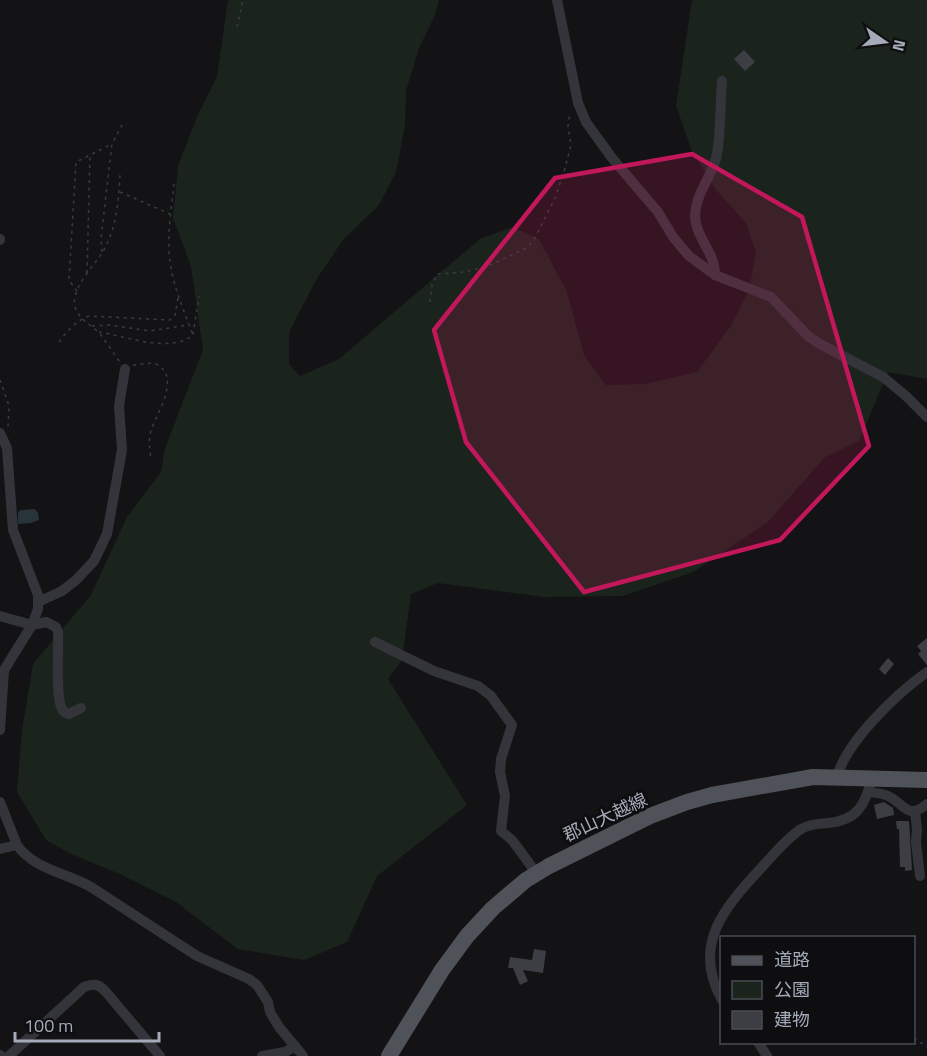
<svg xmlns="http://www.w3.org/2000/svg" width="927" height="1056" viewBox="0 0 927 1056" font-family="'Titillium Web','Noto Sans JP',sans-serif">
<rect width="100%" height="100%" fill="#131315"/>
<path fill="#1b241c" d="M228 0H439L435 15 419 48 406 91 405 126 396 172 379 205 343 240 316 280 289 332V364L300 376 339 359 480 239 512 227 539 239 567 292 584 355 606 385 645 384 697 372 730 327 749 290 756 252 746 223 717 191 692 151 676 106 692 0H927V379L888 372 859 441 825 457 768 522 693 572 623 596 545 597 438 583 411 594 402 660 388 679 467 805 377 876 347 942 304 960 238 949 176 902 122 875 69 853 46 840 17 792 22 730 33 664 91 595 127 517 161 472 165 448 203 350 191 266 173 218 178 166 197 117 217 77Z"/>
<path fill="#28333a" d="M35 509 38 513 39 520 31 523 18 524V512L21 510Z"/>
<g fill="#3d3e43">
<path d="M744 50 755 62 745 71 734 59Z"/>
<path d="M927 638V665L918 654 921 651 917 646Z"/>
<path d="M888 658 894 664 885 675 879 669Z"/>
<path d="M884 802 893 808 894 815 877 819 874 805Z"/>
<path d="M896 821H909L912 870 905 871V867H900L899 829H897Z"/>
<path d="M534 949 546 951 543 973 523 970 528 981 520 985 513 968H508L510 957 532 960Z"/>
</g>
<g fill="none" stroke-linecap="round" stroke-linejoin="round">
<g stroke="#3a3c42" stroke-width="1.5" stroke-dasharray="3 4.5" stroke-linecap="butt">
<path d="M237 27 243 0"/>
<path d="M174 184C171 211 166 241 171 268 175 291 185 313 193 335"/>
<path d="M120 192 170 214"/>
<path d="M102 252 101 238 112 144 122 125"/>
<path d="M87 273 90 155"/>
<path d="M77 291 69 280 76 162 112 144"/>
<path d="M430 302 432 285 437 274 465 272 493 264 528 247 535 238 556 196 565 168 571 145 568 126 570 113"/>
<path d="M92 326 110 325 150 331 188 325"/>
<path d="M99 332C125 336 171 354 193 335L199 296"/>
<path d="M59 342C67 331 77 320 89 316L170 320 175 315 178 298"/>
<path d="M119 361C113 352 107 343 100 334 92 325 79 320 75 307 70 287 98 263 106 246 117 223 119 198 120 173"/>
<path d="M133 365 154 363C183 375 157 412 151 431 148 441 150 450 151 460"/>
<path d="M0 380 9 406 8 426"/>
<path d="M914 961V966"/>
<path d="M914 1038 927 1047"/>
</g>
<g stroke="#34353b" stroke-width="10">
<path d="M557 0 578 103 586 122 612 158 658 212 673 237 689 256 715 275 771 297 808 336 820 344 883 377 906 396 927 417"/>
<path d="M0 239V240"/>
<path d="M715 275C716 254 695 237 695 215 696 192 713 176 717 154 721 131 720 105 722 81"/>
<path d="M0 433 7 448 13 530 38 595V609L32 625"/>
<path d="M38 602 62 591 76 580 94 561 107 534 122 450 119 406 125 369"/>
<path d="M0 616 32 625 4 670 0 730"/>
<path d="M32 625 46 622 56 627 58 632C59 648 55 696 62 709 64 713 64 712 69 714L81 708"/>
<path d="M375 642 434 671 478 686 491 696 512 725 501 759 500 772 505 796 501 831 512 840 537 874"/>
<path d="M837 777C846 742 897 693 927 672"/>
<path d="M868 792C875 793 882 793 888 796 904 803 907 821 927 804"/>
<path d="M0 802 17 845"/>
<path d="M915 811 917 829 916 842 920 876"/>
<path d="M0 849 17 845C33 869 67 873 91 887L197 956 249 979 257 985 268 1002 270 1012 279 1027 303 1056"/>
<path d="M722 1000C691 944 725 907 762 867 774 854 786 839 801 829 810 824 818 824 828 823 858 820 865 805 872 778"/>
<path d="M758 1042 767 1056"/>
<path d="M0 1055 1 1056"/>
<path d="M9 1056 84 987C94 983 99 984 106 992L160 1056"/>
<path d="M262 1056 285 1052 295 1046"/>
</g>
<path stroke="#50525a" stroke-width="16" d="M389 1056 442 970 467 936 493 908 526 880 549 866 650 816 687 802 712 795 813 777 927 780"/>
</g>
<path fill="#c2185b" fill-opacity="0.2" stroke="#c2185b" stroke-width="4.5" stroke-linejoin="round" d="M692 154 802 217 869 446 780 540 584 592 466 442 434 330 555 178Z"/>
<g text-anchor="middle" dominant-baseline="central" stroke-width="6" stroke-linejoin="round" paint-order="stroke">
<g font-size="18" fill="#a4aab7" stroke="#0e0e10">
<text transform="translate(605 817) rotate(-25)">郡山大越線</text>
</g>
</g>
<rect x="720" y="936" width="195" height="108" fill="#0e0e10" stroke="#4a4c53" stroke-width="1.5"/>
<rect x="732" y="956" width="30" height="9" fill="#50525a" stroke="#4a4c53" stroke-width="1.5"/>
<text x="774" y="966" font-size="18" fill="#a4aab7">道路</text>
<rect x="732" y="981" width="30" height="18" fill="#1b241c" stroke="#4a4c53" stroke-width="1.5"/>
<text x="774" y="996" font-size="18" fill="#a4aab7">公園</text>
<rect x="732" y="1011" width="30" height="18" fill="#3d3e43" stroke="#4a4c53" stroke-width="1.5"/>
<text x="774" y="1026" font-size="18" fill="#a4aab7">建物</text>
<g transform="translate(885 42) rotate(104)" stroke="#0e0e10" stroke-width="4.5" paint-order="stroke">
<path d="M0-4.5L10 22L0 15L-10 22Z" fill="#a4aab7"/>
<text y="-9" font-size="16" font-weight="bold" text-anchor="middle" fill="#a4aab7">N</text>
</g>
<path d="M15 1032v9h144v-9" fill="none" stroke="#a4aab7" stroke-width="3"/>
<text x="24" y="1032" font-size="18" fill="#a4aab7" stroke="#0e0e10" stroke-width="4.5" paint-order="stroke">100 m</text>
</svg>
